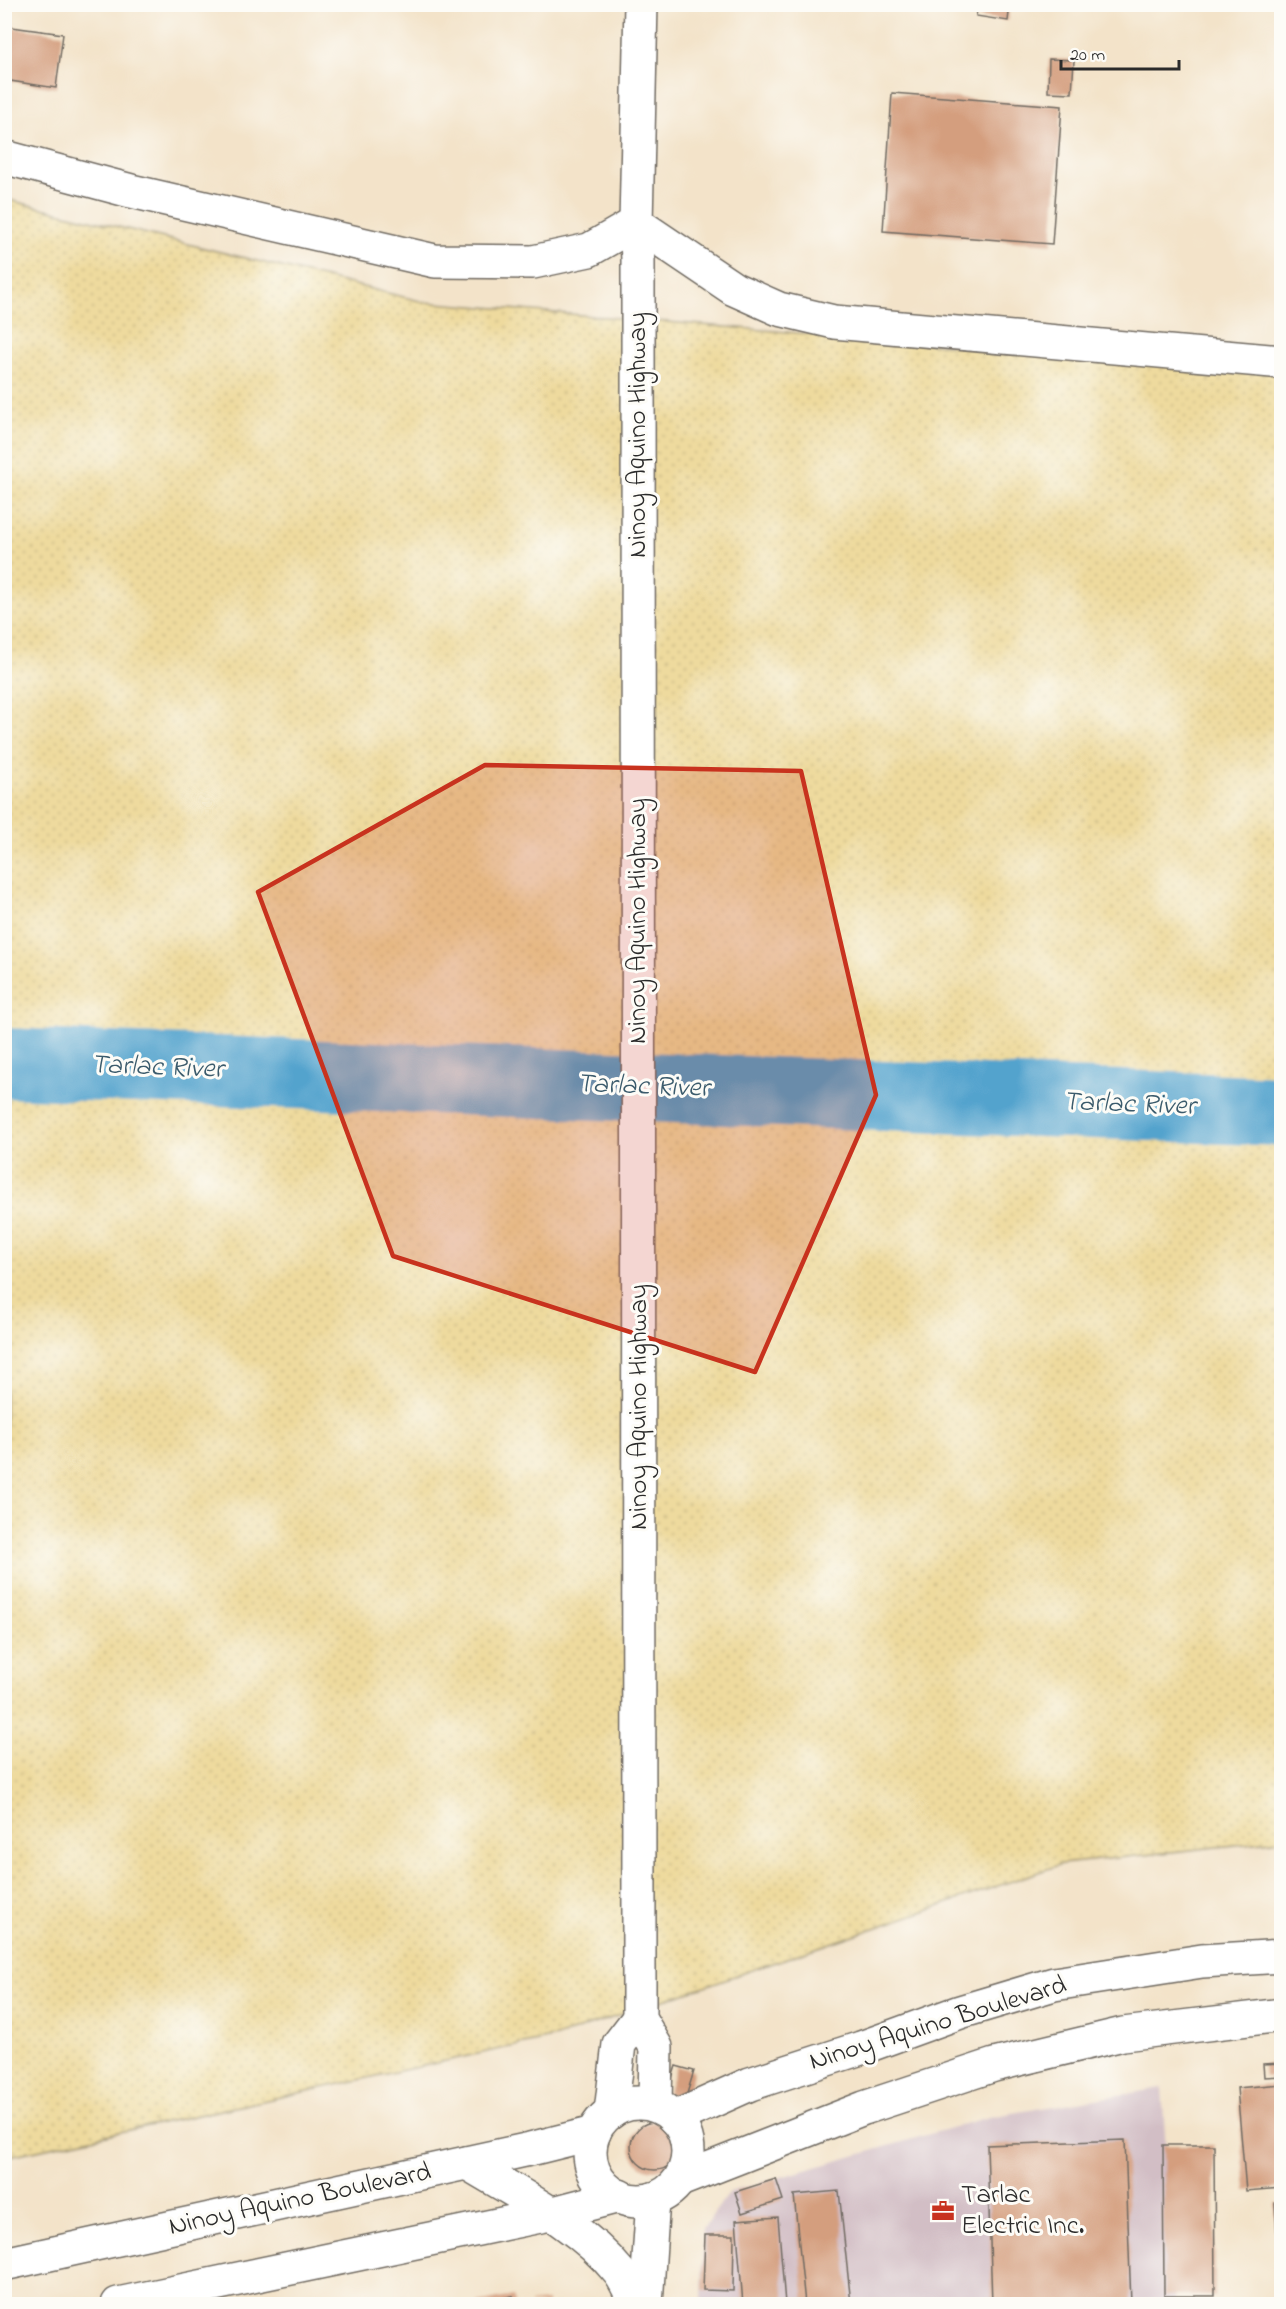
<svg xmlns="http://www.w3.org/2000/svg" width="1286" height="2309" viewBox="0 0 1286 2309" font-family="'Indie Flower',sans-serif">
<defs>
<pattern id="sand-dots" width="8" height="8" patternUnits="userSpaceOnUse" patternTransform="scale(1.5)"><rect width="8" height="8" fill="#eeda9e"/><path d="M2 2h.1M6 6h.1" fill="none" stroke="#cb8" stroke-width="1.8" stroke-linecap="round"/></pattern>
</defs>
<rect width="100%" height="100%" fill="#fdfcf7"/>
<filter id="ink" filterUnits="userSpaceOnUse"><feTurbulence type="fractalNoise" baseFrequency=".0167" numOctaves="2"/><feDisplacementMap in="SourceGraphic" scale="12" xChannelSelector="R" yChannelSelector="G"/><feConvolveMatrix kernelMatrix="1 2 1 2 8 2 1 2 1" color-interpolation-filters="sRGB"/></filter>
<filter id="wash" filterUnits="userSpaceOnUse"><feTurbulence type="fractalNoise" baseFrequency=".008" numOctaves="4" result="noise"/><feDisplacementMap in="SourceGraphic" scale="24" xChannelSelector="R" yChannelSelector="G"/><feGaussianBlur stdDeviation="1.35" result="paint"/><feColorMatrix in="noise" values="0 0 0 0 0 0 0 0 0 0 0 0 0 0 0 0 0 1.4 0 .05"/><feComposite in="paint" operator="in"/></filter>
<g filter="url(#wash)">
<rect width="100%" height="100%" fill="#f3e3c9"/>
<path fill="#d2bec5" d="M1162 2088 1176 2304H702L703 2229 729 2192 989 2117Z"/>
<path fill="url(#sand-dots)" stroke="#8c8264" stroke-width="1.5" d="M5 199 424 302 1281 373V1840L1062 1864 556 2037 5 2157Z"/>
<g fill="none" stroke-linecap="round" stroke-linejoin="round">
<path stroke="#53a3cd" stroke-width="70" d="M4 1063 1282 1111"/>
</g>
<g id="blocks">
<g fill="#d49e7e">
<path d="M978 4H1010L1008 21 976 16Z"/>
<path d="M4 26 63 34 56 88 4 80Z"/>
<path d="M1049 59 1074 60 1072 93 1048 92Z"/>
<path d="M892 93 1062 106 1052 244 883 231Z"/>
<path d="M1282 2063V2076L1264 2077 1263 2064Z"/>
<path d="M676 2066 694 2071 685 2100 667 2094Z"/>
<path d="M1282 2084V2188L1246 2191 1237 2088Z"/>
<circle cx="655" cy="2146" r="24"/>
<path d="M1125 2140 1131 2304H992L987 2145Z"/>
<path d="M1163 2145H1214L1215 2296H1164Z"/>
<path d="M776 2179 783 2200 742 2213 735 2192Z"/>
<path d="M839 2191 851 2304H805L794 2195Z"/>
<path d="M1275 2203H1282V2290H1280Z"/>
<path d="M778 2217 785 2304H743L736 2220Z"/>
<path d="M705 2235H734L733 2291 703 2290Z"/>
<path d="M513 2296 515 2304H478V2303Z"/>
<path d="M547 2301V2304H530V2303Z"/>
</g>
</g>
</g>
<g filter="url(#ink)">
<use href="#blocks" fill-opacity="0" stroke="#716b62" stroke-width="1.5"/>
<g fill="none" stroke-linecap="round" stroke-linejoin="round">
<g stroke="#716b62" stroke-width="36">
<path id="minor" d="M4 157 131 191 435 261 533 262 589 250 636 223 734 289 779 309 834 322 1282 362"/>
</g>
<g stroke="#716b62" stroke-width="36">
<g id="major">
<path d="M641 4 636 223 638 259 639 2018 656 2047 655 2105"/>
<circle cx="639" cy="2152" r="49"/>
<path d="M611 2112 619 2044 639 2018"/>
<path d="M674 2118 750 2084 861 2048 960 2012 1054 1984 1202 1961 1282 1956"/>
<path d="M467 2163C519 2195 580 2224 619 2272 626 2281 631 2294 636 2304"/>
<path d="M680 2180 864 2108 994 2065 1123 2034 1282 2015"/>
<path d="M4 2264 530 2149 594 2133"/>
<path d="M118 2304 550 2214 619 2196"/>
<path d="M646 2304 653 2199"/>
</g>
</g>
<use href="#minor" stroke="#fff" stroke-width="33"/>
<use href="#major" stroke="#fff" stroke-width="33"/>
</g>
</g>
<path fill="#c8321e" fill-opacity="0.2" stroke="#c8321e" stroke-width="4.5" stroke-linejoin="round" d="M485 765 801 771 876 1095 755 1372 393 1256 258 892Z"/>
<defs>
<g id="office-bare" transform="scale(1.8)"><path d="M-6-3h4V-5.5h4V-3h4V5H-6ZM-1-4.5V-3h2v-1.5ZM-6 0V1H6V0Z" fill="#c8321e" stroke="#fdfcf7" stroke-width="2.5" paint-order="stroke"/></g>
</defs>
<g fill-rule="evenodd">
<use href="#office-bare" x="943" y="2211"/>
</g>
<g text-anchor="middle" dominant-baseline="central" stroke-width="6" stroke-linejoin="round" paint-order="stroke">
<g font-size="27" fill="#2b2b2b" stroke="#fdfcf7">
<text transform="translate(638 435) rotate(-90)">Ninoy Aquino Highway</text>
<text transform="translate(638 921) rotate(-90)">Ninoy Aquino Highway</text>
<text transform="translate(639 1407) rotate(-90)">Ninoy Aquino Highway</text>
<text transform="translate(938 2024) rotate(-17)">Ninoy Aquino Boulevard</text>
<text transform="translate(300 2200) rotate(-12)">Ninoy Aquino Boulevard</text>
</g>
<g font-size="27" fill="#2b2b2b" stroke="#fdfcf7" text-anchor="start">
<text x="961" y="2195">Tarlac<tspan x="961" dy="31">Electric Inc.</tspan></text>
</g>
<g font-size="28" font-style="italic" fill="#3b5b6c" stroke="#fdfcf7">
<text transform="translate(157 1068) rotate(2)">Tarlac River</text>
<text transform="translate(643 1087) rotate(2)">Tarlac River</text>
<text transform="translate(1129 1105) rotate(2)">Tarlac River</text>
</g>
</g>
<rect width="1286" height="2309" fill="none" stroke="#fdfcf7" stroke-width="24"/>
<path d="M1061 60v9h118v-9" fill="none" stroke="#2b2b2b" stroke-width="3"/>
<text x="1070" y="60" font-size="18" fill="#2b2b2b" stroke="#fdfcf7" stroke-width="4.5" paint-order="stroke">20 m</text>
</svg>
